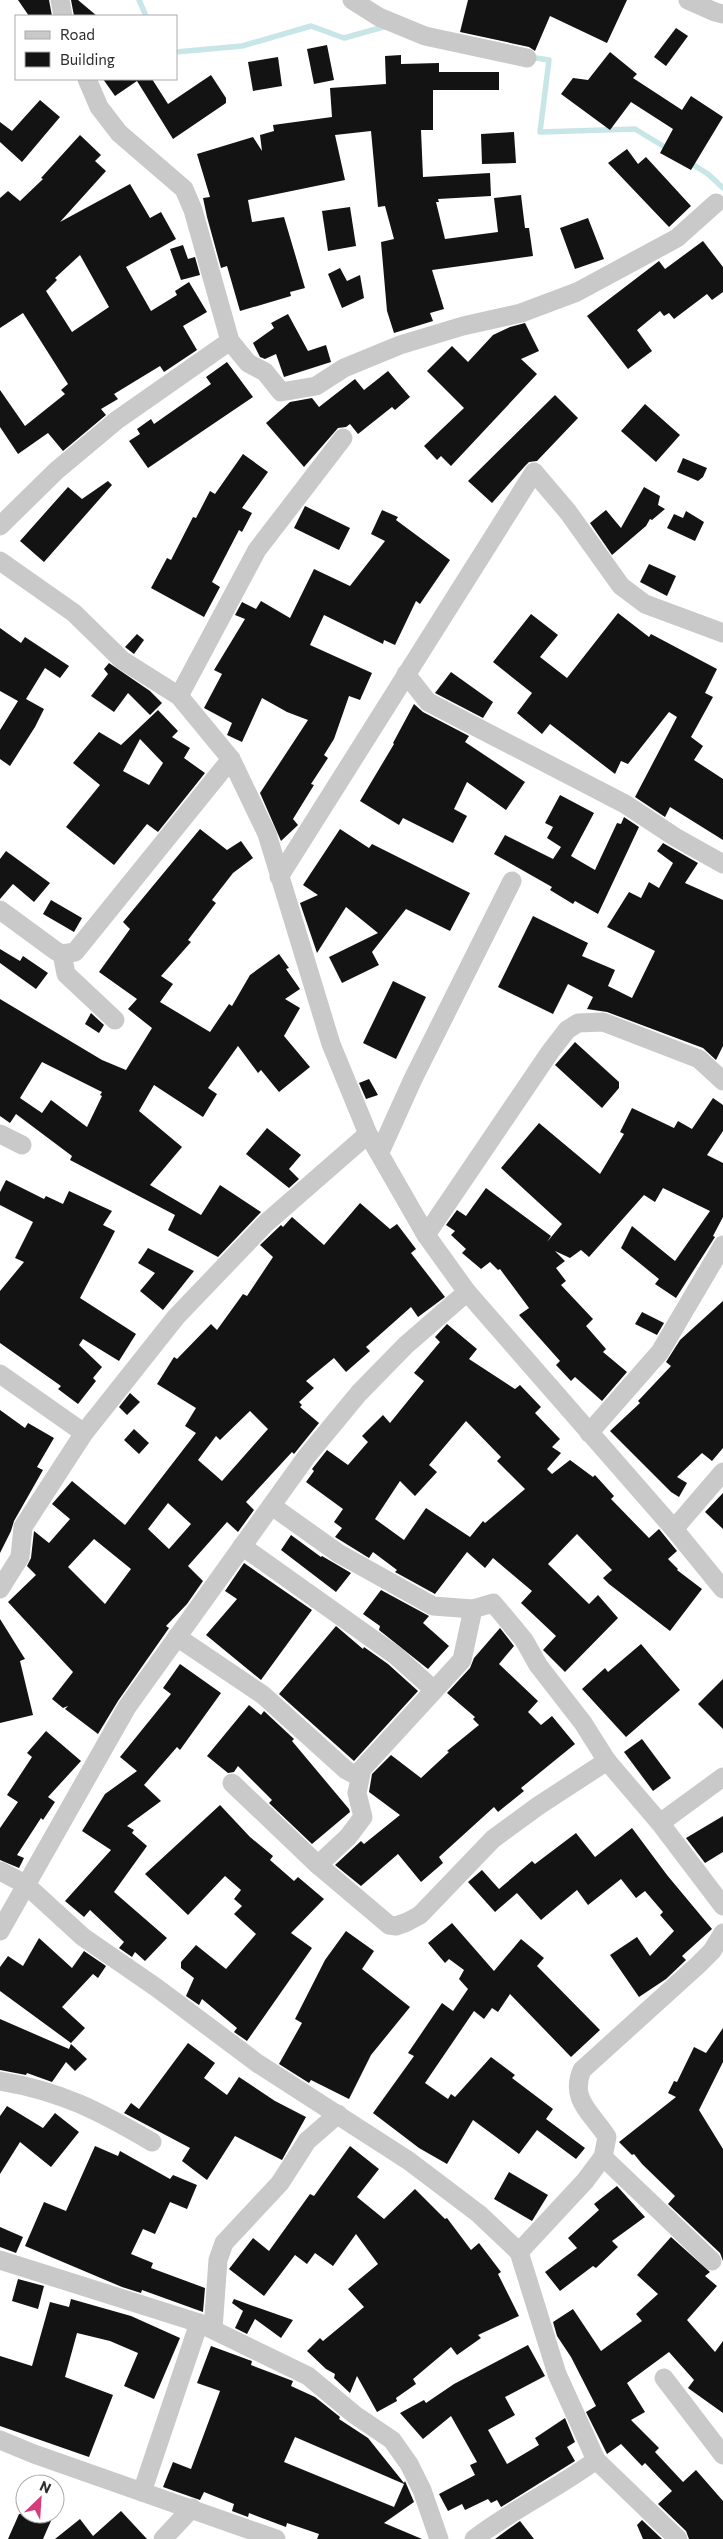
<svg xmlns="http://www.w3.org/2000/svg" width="723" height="2539" viewBox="0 0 723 2539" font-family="Commissioner,sans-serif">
<rect width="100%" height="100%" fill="#fff"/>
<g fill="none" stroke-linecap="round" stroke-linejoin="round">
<g stroke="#c8e6e7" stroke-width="5.5">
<path d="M139 0 146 16"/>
<path d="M176 52 242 46 311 26 344 38 387 26"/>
<path d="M530 57 549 60 540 132 635 129 668 149"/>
<path d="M689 162 708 174 723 188"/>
</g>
</g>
<g fill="#131313" fill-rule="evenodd">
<path d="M18 0H49L52 16H29Z"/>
<path d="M71 0H78L97 16H74Z"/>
<path d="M468 0H627L607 43 550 16 535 51 529 47 460 32Z"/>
<path d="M676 28 688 36 666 66 654 57Z"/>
<path d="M327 45 334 80 314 84 307 49Z"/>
<path d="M610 52 637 74 633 78 682 110 691 96 723 117 691 170 660 153 673 129 631 102 610 130 561 94 573 78 588 80Z"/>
<path d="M401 55V64L439 63V72H499V90H433V130H421L423 177 490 173 491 196 438 199 439 202H436L445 239 498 232 494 198 521 195 525 228H529L533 256 432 270 444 309 430 313 433 321 394 333 387 311 381 242 394 239 385 206 378 207 371 131 335 135 345 180 248 200 252 222 284 217 305 288 290 292 291 296 240 311 227 266 221 268 207 217 203 198 210 197 197 154 253 137 262 151 260 135 274 131 273 125 332 117 330 88 386 84 385 56Z"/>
<path d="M278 57 282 86 253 91 248 62Z"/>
<path d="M211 75 226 98V103L173 139 137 81 115 96 103 79H152L168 104Z"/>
<path d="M40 100 60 117 22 162 0 142V122L12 131Z"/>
<path d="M514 132 516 163 482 164 481 134Z"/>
<path d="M80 135 101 155 95 161 106 171 60 222 130 184 150 218 161 212 176 239 126 267 151 311 177 295 175 291 189 282 207 312 183 326 197 350 164 372 160 366 114 394 118 399 101 409 106 415 63 451 48 433 18 454 0 427V390L25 426 65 394 61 390 68 384 23 313 0 328V198L8 191 20 201 43 179 41 178ZM80 255 109 307 72 332 46 291 57 280 55 278Z"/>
<path d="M627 149 638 164 646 157 691 206 669 227 608 163Z"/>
<path d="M350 207 356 246 328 251 322 211Z"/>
<path d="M588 218 604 259 575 269 560 228Z"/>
<path d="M703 241 723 267V292L712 300 707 294 674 319 669 313 664 316 660 311 637 330 652 351 628 369 587 316 659 261 665 269Z"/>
<path d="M183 245 188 259 195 257 200 275 181 280 170 249Z"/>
<path d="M340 268 347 281 360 275 364 298 342 308 328 274Z"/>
<path d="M288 314 308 351 326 345 331 362 284 377 276 354 265 359 260 357 253 343 274 328 271 323Z"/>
<path d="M525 323 539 351 521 359 537 374 451 466 441 456 437 460 424 446 464 408 427 371 452 346 468 362 493 335 510 327Z"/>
<path d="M227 362 253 397 148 468 129 441 140 434 137 429 151 419 154 424 211 384 206 377Z"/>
<path d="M388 371 410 397 395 410 392 407 358 434 350 424 346 427 338 428 304 467 266 423 290 402 312 398 319 407 355 379 364 390Z"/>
<path d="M555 395 578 418 537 461 529 462 525 466 492 503 468 481Z"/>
<path d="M645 404 680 435 656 462 621 431Z"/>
<path d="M243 454 268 472 242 508 252 513 242 532 239 530 212 582 220 587 204 617 151 588 167 558 171 560 193 517 196 518 210 491 215 494Z"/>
<path d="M683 458 707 468 703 477 698 481 677 472Z"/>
<path d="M108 481 112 485 44 562 20 541 68 487 82 499Z"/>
<path d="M644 487 660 496 658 505 665 509 652 520 650 519 646 526 612 555 590 523 606 510 621 528Z"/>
<path d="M305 506 350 528 339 550 294 528Z"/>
<path d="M382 510 398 517 396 520 450 560 420 604 416 601 395 645 384 640 383 644 324 615 310 645 372 673 360 700 349 696 334 739 324 755 328 758 311 784 314 785 293 819 298 825 281 841 260 793 308 720 287 712 262 698 242 742 227 735 232 723 204 708 222 674 214 670 245 619 235 615 242 602 256 609 261 601 290 618 314 569 350 586 385 541 371 534Z"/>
<path d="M686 511 704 522 695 541 667 528 674 514 683 518Z"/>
<path d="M649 564 676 576 667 596 640 582Z"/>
<path d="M618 613 649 637 651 634 717 669 705 693 713 697 691 737 703 746 694 760 723 779V840L670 807 665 817 635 797 677 717 669 712 628 764 621 761 615 774 550 724 542 734 517 713 532 693 493 662 531 614 558 635 540 657 567 678Z"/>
<path d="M0 628 21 643 25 637 69 666 60 678 45 668 26 699 44 709 35 727 10 766 0 759V730L18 701 0 691Z"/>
<path d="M137 634 144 640 134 654 125 647Z"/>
<path d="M109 663 150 691 162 703 150 715 128 693 114 712 91 696 108 674 104 669Z"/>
<path d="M451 672 493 702 483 718 435 693Z"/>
<path d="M414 704 423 712 469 736 465 742 525 782 506 810 467 782 454 809 467 816 453 843 403 818 399 825 360 801 394 744 393 743Z"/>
<path d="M158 710 178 731 172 737 190 748 184 758 205 773 158 832 147 824 114 865 66 827 100 785 73 763 99 732 121 745ZM140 739 163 763 149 785 123 771Z"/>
<path d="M560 795 594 813 571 856 595 870 617 823 621 824 624 817 639 827 598 914 575 901 573 904 550 890 552 887 494 854 505 835 553 859 561 847 547 838 553 827 545 823Z"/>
<path d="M200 829 227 850 241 841 253 858 233 873 212 900 216 903 188 940 191 942 161 976 173 984 160 1002 210 1032 229 1004 232 1006 250 975 279 954 289 968 286 969 300 989 285 999 300 1008 284 1036 310 1067 279 1092 261 1070 258 1073 238 1046 208 1088 217 1094 203 1117 154 1085 139 1111 182 1147 150 1185 201 1215 220 1185 261 1212 218 1257 168 1230 175 1215 70 1160 72 1156 16 1114 10 1123 0 1116V999L102 1060 126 1070 152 1028 128 1009 137 999 99 972 130 929 123 922ZM42 1062 102 1092 100 1095 102 1096 87 1127 51 1100 42 1113 20 1098Z"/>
<path d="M340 829 369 848 372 844 470 893 450 931 406 909 372 952 379 965 342 983 329 957 378 933 346 907 317 953 300 903 318 895 303 885Z"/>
<path d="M663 843 698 863 685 883 723 900V1046L716 1060 703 1048 607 1012 587 1009 593 997 568 984 553 1014 498 987 533 916 588 943 582 956 615 970 608 986 632 998 655 951 607 927 629 892 641 898 649 882 659 888 673 863 657 851Z"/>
<path d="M6 851 50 883 34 902 13 884 0 899V859Z"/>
<path d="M51 900 82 918 74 932 43 914Z"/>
<path d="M0 949 20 961 23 956 48 973 36 989 0 963Z"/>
<path d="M393 981 426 997 396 1059 363 1043Z"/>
<path d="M91 1013 104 1025 99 1033 85 1024Z"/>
<path d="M575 1042 619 1082V1088L602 1108 555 1065Z"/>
<path d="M369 1079 378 1095 366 1099 359 1083Z"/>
<path d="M713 1098 723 1105V1131L707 1155 723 1163V1217L713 1236 715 1237 676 1298 655 1284 659 1279 621 1248 632 1226 675 1261 710 1211 663 1188 655 1202 644 1195 589 1257 581 1250 570 1258 555 1251 565 1261 556 1268 566 1281 561 1285 593 1319 586 1326 606 1349 603 1352 627 1372 602 1401 575 1377 571 1381 556 1365 560 1361 519 1315 529 1308 500 1269 498 1270 490 1262 481 1269 462 1253 466 1249 451 1235 455 1231 446 1225 457 1210 466 1216 486 1188 551 1236 547 1242 562 1224 501 1168 539 1123 600 1174 624 1134 620 1132 632 1108 674 1128 678 1121 692 1129Z"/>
<path d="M267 1128 301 1155 289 1169 299 1179 289 1188 246 1154Z"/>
<path d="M6 1180 44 1199 46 1196 63 1204 69 1191 112 1211 103 1225 115 1231 80 1298 136 1334 119 1361 83 1339 79 1345 102 1367 93 1378 96 1381 78 1404 58 1389 61 1386 0 1343V1291L24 1262 15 1258 33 1222 0 1205V1192Z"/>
<path d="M360 1203 390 1229 397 1224 416 1249 411 1253 445 1297 418 1317 411 1307 366 1347 370 1351 346 1372 334 1358 306 1381 314 1388 299 1402 302 1405 300 1407 319 1423 294 1454 292 1452 246 1502 254 1510 238 1532 227 1522 188 1566 203 1581 187 1604 166 1626 169 1628 118 1701 98 1734 65 1709 68 1706 63 1708 52 1699 73 1672 8 1602 36 1575 27 1566 31 1558 34 1531 49 1543 70 1519 52 1504 72 1481 125 1525 196 1433 185 1426 196 1408 157 1384 174 1357 177 1359 211 1324 217 1330 243 1294 247 1296 273 1257 260 1245 281 1225 283 1227 292 1217 324 1245ZM250 1411 268 1429 222 1481 198 1460 216 1436 220 1440ZM168 1503 191 1524 169 1549 148 1529ZM94 1539 131 1569 105 1604 68 1567Z"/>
<path d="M148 1248 194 1271 163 1310 140 1291 155 1273 138 1263Z"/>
<path d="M723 1301V1448L712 1461 702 1453 677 1477 687 1483 679 1497 671 1492 610 1431 640 1403 638 1401 671 1366 666 1362 680 1340Z"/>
<path d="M642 1312 664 1323 657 1335 635 1324Z"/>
<path d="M447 1324 477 1349 469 1359 515 1389 520 1385 541 1407 535 1413 560 1439 552 1447 561 1453 547 1469 552 1474 570 1460 593 1477 595 1475 614 1496 611 1499 649 1538 659 1529 677 1551 668 1559 678 1569 677 1570 702 1589 670 1631 609 1584 603 1578 612 1570 577 1534 548 1564 589 1604 598 1595 618 1618 565 1672 543 1650 556 1636 521 1603 532 1591 493 1558 485 1568 467 1552 435 1594 395 1572 397 1570 373 1552 369 1558 335 1537 342 1528 334 1522 343 1509 306 1482 314 1471 312 1469 327 1450 348 1465 368 1442 362 1436 383 1415 390 1423 424 1381 414 1373 440 1342 435 1337ZM466 1421 501 1457 497 1461 525 1489 485 1523 483 1521 470 1537 426 1508 404 1540 375 1519 400 1481 415 1496 437 1472 429 1465Z"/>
<path d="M130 1393 140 1402 127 1415 119 1407Z"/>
<path d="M0 1410 25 1428 28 1423 54 1438 37 1467 43 1470 14 1521 11 1531 0 1553Z"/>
<path d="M134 1429 149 1443 139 1454 124 1440Z"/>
<path d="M723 1493V1529L705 1512Z"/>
<path d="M291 1535 321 1557 322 1556 351 1573 336 1592 281 1550Z"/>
<path d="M244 1563 312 1610 261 1680 206 1635 237 1599 225 1591Z"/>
<path d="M381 1590 429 1616 423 1623 449 1646 428 1669 379 1630 380 1626 363 1614Z"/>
<path d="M0 1619 25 1659 20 1661 33 1715 0 1723Z"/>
<path d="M336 1626 363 1649 364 1647 388 1664 418 1691 354 1761 279 1694Z"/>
<path d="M500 1628 514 1646 499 1664 538 1701 528 1712 541 1725 552 1716 575 1744 521 1788 524 1791 498 1812 494 1807 439 1857 443 1863 421 1882 398 1854 361 1886 335 1865 361 1841 364 1844 400 1815 369 1792 372 1774 391 1755 421 1778 449 1752 447 1751 479 1725 473 1719 475 1717 447 1693 470 1668 474 1658Z"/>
<path d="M641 1644 680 1690 626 1737 582 1689 605 1668 608 1672Z"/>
<path d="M180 1664 221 1693 180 1750 177 1747 144 1785 161 1801 127 1826 134 1830 132 1833 147 1846 114 1892 167 1938 145 1961 135 1952 132 1957 119 1948 124 1942 90 1910 84 1917 65 1901 111 1850 82 1831 105 1794 137 1771 120 1757 171 1694 163 1688Z"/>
<path d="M723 1679V1729L698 1704Z"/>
<path d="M249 1705 261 1715 264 1711 294 1739 292 1741 349 1809 350 1812 312 1844 269 1803 272 1800 238 1766 234 1772 228 1773 207 1756Z"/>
<path d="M46 1731 81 1761 48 1797 55 1802 43 1820 41 1818 17 1855 24 1858 19 1868 0 1860V1828L18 1802 7 1795 32 1757 27 1753Z"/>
<path d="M642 1739 671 1778 653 1791 624 1752Z"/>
<path d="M220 1805 250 1837 273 1856 270 1860 294 1881 298 1877 324 1899 291 1933 312 1948 247 2041 234 2032 237 2028 202 1999 199 2005 186 1996 194 1978 181 1968V1962L196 1945 226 1969 256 1934 234 1914 242 1906 234 1899 241 1890 225 1876 188 1915 145 1874Z"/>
<path d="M723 1816V1852L705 1863 686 1838Z"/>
<path d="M632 1828 667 1875 712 1929 682 1956 686 1960 666 1979 639 1997 610 1955 637 1937 650 1956 674 1931 660 1915 663 1912 645 1891 636 1898 621 1879 588 1905 577 1890 541 1920 517 1893 495 1912 468 1882 482 1870 499 1889 532 1861 535 1864 576 1833 595 1857Z"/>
<path d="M452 1923 494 1971 521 1939 544 1958 537 1966 600 2030 571 2057 510 1994 498 2012 492 2008 484 2019 474 2011 425 2083 448 2099 451 2094 455 2097 491 2057 515 2075 512 2078 553 2109 546 2119 585 2148 576 2159 537 2130 519 2154 473 2120 447 2164 419 2148 373 2113 414 2056 408 2053 442 2003 453 2011 468 1989 459 1979 464 1970 449 1959 445 1963 428 1943Z"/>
<path d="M346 1931 374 1951 362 1969 410 2007 371 2055 349 2099 311 2080 309 2083 279 2064 302 2023 295 2019 325 1960Z"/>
<path d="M39 1938 72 1968 84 1951 106 1966 98 1978 93 1974 62 2007 85 2028 71 2043 0 1991V1967L8 1956 23 1966Z"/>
<path d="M0 2019 69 2049 71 2044 87 2059 75 2071 66 2062 52 2082 27 2073 26 2075 0 2070Z"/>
<path d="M723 2028V2062L699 2110 723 2149V2261L720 2253 668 2204 675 2196 642 2164 634 2154 632 2155 619 2142 676 2097 668 2093 674 2081 677 2082 694 2047 706 2053Z"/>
<path d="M188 2043 215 2063 204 2078 227 2095 239 2077 275 2101 306 2117 282 2160 235 2136 207 2180 182 2161 190 2148 124 2113 131 2103 139 2109Z"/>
<path d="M7 2106 43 2128 55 2113 79 2132 51 2167 20 2142 0 2174V2116Z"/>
<path d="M95 2146 118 2156 120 2151 170 2179 173 2175 197 2185 187 2209 170 2202 155 2234 143 2229 131 2254 153 2263 151 2268 205 2288 203 2312 142 2290 141 2293 122 2287 25 2246 44 2202 66 2211Z"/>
<path d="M350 2146 379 2169 357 2197 384 2219 415 2189 445 2219 447 2218 471 2250 479 2243 501 2272 498 2274 519 2316 478 2335 481 2338 457 2355 451 2347 413 2379 416 2384 396 2398 397 2401 377 2412 357 2376 350 2393 334 2378 335 2374 326 2369 307 2351 320 2338 323 2341 364 2307 348 2289 378 2264 356 2234 333 2266 315 2253 307 2264 295 2255 264 2296 229 2269 253 2238 269 2251 310 2194 314 2196Z"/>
<path d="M509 2172 548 2195 532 2221 494 2199Z"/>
<path d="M617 2186 645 2217 612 2241 618 2247 596 2268 593 2266 560 2291 545 2272 577 2248 568 2238 599 2210 594 2204Z"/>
<path d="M0 2227 23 2237 16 2253 0 2247Z"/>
<path d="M671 2237 710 2272 705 2276 717 2286 687 2320 715 2352 723 2341V2413L688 2388 694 2380 669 2352 627 2383 645 2412 631 2420 659 2448 655 2452 683 2482 696 2470 723 2501V2539H689L686 2531 658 2504 672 2491 645 2463 642 2466 621 2444 607 2454 586 2412 596 2406 571 2357 557 2336 553 2322 573 2309 601 2351 642 2321 636 2314 658 2294 637 2275Z"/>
<path d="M18 2279 44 2286 38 2309 12 2301Z"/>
<path d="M71 2299 131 2316 180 2338 154 2399 124 2386 138 2353 110 2341 77 2333 65 2377 113 2395 89 2457 0 2426V2356L32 2366 50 2302 69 2307Z"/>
<path d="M234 2299 253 2306 293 2320 281 2338 255 2319 247 2334 235 2328 243 2311 232 2303Z"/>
<path d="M528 2345 545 2376 505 2397 515 2415 488 2430 507 2464 539 2445 535 2438 565 2418 575 2442 567 2447 575 2461 501 2507 497 2500 491 2503 488 2499 465 2510 462 2504 448 2511 439 2494 475 2475 470 2465 477 2462 451 2416 423 2439 400 2413 424 2400 426 2403 454 2384Z"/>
<path d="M211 2346 249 2360 252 2361 251 2365 293 2381 291 2386 315 2397 340 2417 339 2419 368 2438 404 2483 405 2481 414 2502 384 2523 422 2539H317L319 2534 287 2523 286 2527 249 2513 248 2517 232 2511 234 2504 204 2492 200 2500 163 2487 173 2462 191 2469 220 2391 197 2383ZM295 2437 404 2484 394 2507 284 2462Z"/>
<path d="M121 2511 147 2539H55L80 2519 93 2536Z"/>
<path d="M19 2514H54L43 2539H8Z"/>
<path d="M642 2520 662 2539H643L637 2525Z"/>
<path d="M520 2521 534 2539H495L510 2528Z"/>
</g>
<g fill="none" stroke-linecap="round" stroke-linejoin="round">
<g stroke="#c9c9c9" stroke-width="19">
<path d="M60 0 63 16"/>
<path d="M352 0 379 17 425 36 527 58"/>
<path d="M688 0 715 12 723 14"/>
<path d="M87 79 99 107 119 133 184 189 193 210 230 341 248 363 265 372 281 392 316 386 344 368 400 345 463 326 521 313 577 292 677 238 716 203"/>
<path d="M0 526 56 471 117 420 230 341"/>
<path d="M0 561 74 613 122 660 179 696 231 759 267 834 331 1044 368 1134 426 1235 467 1292 674 1529 723 1589"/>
<path d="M406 674 428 702 625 804 675 837 723 864"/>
<path d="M179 696 257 550 343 438"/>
<path d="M279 877 534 472 568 512 621 586 645 604 723 633"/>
<path d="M0 910 56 951 62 954 75 952 231 759"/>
<path d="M62 954 66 974 115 1020"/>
<path d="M0 1134 22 1145"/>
<path d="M380 1152 413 1079 512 881"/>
<path d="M426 1235 550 1052 567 1030 578 1023 603 1022 699 1059 723 1081"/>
<path d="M0 1374 84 1433"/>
<path d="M589 1433 660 1352 723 1245"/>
<path d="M272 1506 338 1553 433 1606 473 1609 493 1603 524 1640 538 1665 583 1723 607 1761 660 1823 723 1906"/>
<path d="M674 1529 723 1472"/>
<path d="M242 1546 395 1655 434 1690"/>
<path d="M0 1589 20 1557 23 1527 84 1433 176 1317 266 1223 368 1134"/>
<path d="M177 1637 263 1695 346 1770 359 1777"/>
<path d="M232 1783 318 1865 389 1925 396 1926 407 1922 420 1915 493 1839 538 1806 607 1761"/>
<path d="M660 1823 723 1777"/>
<path d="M318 1865 348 1837 363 1817 357 1793 362 1769 462 1660 473 1609"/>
<path d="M0 1871 25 1884 83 1937 157 1988 257 2063 409 2161 479 2214 519 2252 557 2374 596 2460C557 2489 513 2509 474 2539"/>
<path d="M0 1931 127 1707 307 1456 359 1393 406 1345 467 1292"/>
<path d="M0 2081C61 2091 99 2111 152 2142"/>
<path d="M603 2157 712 2261"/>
<path d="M519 2252 585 2181 603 2157 607 2137C593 2114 569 2100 582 2070L698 1965 712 1951 723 1933"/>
<path d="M0 2260 199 2323 308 2376 355 2415 392 2440 409 2464 422 2490 439 2539"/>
<path d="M213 2329 218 2260 224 2243 280 2183 307 2141 338 2114"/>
<path d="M664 2378 723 2455"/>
<path d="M0 2440 34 2454 276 2539"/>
<path d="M596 2460 678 2539"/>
<path d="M142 2492 199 2323"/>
<path d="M163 2539 192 2508"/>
</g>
</g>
<rect x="15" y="15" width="162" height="65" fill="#ffffff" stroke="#ababab"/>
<rect x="25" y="31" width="25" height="8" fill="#c9c9c9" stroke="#ababab"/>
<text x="60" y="40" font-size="15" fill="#2c2c2c">Road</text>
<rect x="25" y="52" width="25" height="15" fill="#131313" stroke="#ababab"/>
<text x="60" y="65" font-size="15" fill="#2c2c2c">Building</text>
<g transform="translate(40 2499) rotate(25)"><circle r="24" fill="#ffffff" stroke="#ababab"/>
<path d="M0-4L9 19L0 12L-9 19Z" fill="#d63b7b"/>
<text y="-8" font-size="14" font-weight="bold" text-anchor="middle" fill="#2c2c2c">N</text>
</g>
</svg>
